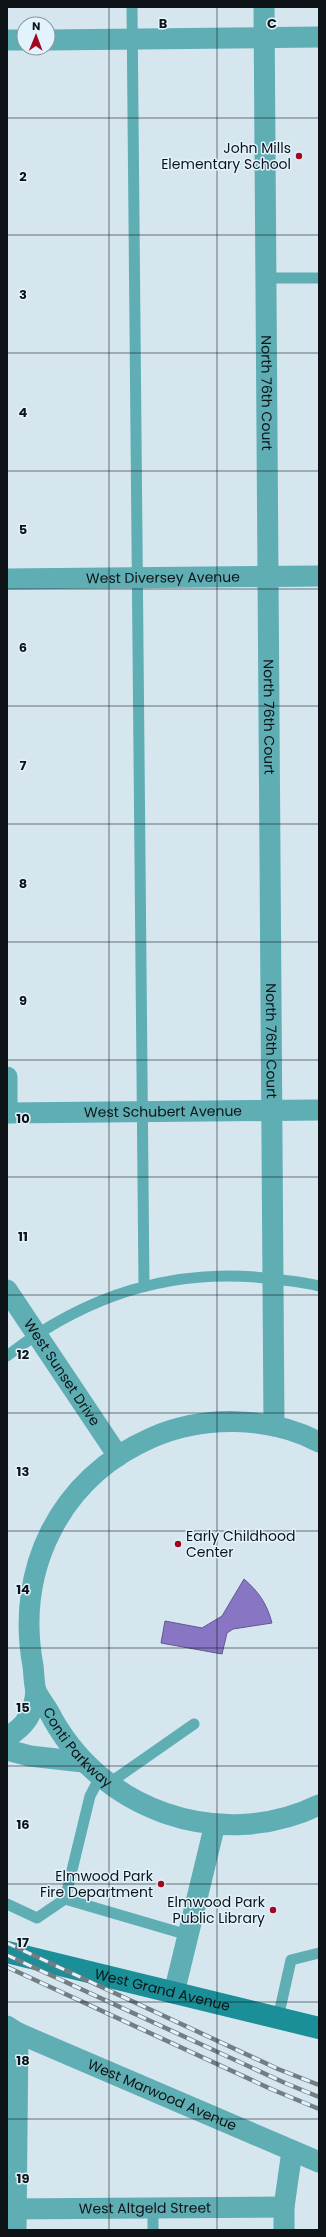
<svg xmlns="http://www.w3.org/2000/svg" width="326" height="2237" viewBox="0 0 326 2237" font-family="Poppins,sans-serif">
<rect width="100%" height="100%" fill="#d5e6ef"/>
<path fill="#8876c4" stroke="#635890" d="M244 1579C259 1592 267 1604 272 1623L233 1629 227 1633 222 1654 161 1643 165 1621 202 1628 222 1616Z"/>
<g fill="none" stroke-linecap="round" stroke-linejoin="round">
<g stroke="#5eaeb4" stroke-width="11">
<path d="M132 7 144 1286"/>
<path d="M267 278H319"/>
<path d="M7 1356C85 1295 175 1266 274 1279 289 1281 304 1282 319 1286"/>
<path d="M108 1784 194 1724"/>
<path d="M65 1899 90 1796 100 1777"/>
<path d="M7 1904 37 1918 65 1899 188 1935"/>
<path d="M278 2018 291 1960 319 1953"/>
<path d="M153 2208V2230"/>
</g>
<g stroke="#5eaeb4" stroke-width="21">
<path id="s1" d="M264 7 274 1426"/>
<path d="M7 40H24"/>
<path d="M48 40 319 37"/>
<path id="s2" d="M7 579 319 576"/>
<path d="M7 1077V1113"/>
<path id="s3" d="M7 1113 319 1110"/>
<path id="s4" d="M7 1290 118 1456"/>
<path id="s5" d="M319 1442C269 1416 203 1415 151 1438 60 1478 15 1569 33 1666 34 1674 34 1684 36 1691 39 1698 45 1705 49 1712 99 1810 219 1853 319 1805"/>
<path d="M7 1737C26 1726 34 1713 36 1691"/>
<path d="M7 1750 30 1756 83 1762"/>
<path d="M174 1993 215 1824"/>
<path id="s6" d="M7 2026 18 2033 319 2162"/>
<path id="s7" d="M7 2209 284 2207"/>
<path d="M16 2230 18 2033"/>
<path d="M284 2230V2207L292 2151"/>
</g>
<path stroke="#1a8f97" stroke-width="22" id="s8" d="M7 1952 319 2028"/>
<g stroke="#737e84" stroke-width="4.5">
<g id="rail">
<path d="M7 1943 278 2069 319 2085"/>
<path d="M7 1955 285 2083 319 2097"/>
<path d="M7 1967 271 2089 319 2109"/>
</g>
</g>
<use href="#rail" stroke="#e2f3fd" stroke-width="3" stroke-dasharray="9" stroke-linecap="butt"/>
</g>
<path fill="none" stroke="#0d1316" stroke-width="1" stroke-opacity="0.55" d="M109 7V2230M217 7V2230M7 118H319M7 235H319M7 353H319M7 471H319M7 589H319M7 706H319M7 824H319M7 942H319M7 1060H319M7 1177H319M7 1295H319M7 1413H319M7 1531H319M7 1648H319M7 1766H319M7 1884H319M7 2002H319M7 2119H319"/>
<g fill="#a3071e" stroke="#e2f3fd" stroke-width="1.5">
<circle cx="299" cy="156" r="4"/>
<circle cx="178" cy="1544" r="4"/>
<circle cx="161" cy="1884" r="4"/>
<circle cx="273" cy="1910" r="4"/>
</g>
<g text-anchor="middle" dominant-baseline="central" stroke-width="3" stroke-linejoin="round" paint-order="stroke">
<g font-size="14" fill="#0d1316" stroke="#e2f3fd" text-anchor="end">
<text x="291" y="148">John Mills<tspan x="291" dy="16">Elementary School</tspan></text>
<text x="186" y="1536" text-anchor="start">Early Childhood<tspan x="186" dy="16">Center</tspan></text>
<text x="153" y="1876">Elmwood Park<tspan x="153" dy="16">Fire Department</tspan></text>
<text x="265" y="1902">Elmwood Park<tspan x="265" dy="16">Public Library</tspan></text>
</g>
<g font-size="14" fill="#0d1316" stroke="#e2f3fd">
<text stroke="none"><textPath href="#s1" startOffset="386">North 76th Court</textPath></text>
<text stroke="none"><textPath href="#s2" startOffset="156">West Diversey Avenue</textPath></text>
<text stroke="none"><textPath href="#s1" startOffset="710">North 76th Court</textPath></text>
<text stroke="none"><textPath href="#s1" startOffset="1034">North 76th Court</textPath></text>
<text stroke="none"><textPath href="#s3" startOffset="156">West Schubert Avenue</textPath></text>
<text stroke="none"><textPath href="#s4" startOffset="99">West Sunset Drive</textPath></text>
<text stroke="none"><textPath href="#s5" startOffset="547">Conti Parkway</textPath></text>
<text stroke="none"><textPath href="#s8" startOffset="160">West Grand Avenue</textPath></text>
<text stroke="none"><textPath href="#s6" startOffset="170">West Marwood Avenue</textPath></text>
<text stroke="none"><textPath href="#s7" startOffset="138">West Altgeld Street</textPath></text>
</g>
</g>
<g font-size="13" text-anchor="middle" font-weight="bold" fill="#0d1316" stroke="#e2f3fd" stroke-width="3" stroke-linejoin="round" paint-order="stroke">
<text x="163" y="28">B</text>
<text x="272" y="28">C</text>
<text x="23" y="181">2</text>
<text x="23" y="299">3</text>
<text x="23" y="417">4</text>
<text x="23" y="534">5</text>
<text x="23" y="652">6</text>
<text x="23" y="770">7</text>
<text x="23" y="888">8</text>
<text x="23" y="1005">9</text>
<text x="23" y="1123">10</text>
<text x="23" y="1241">11</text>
<text x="23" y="1359">12</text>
<text x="23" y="1476">13</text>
<text x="23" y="1594">14</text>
<text x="23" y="1712">15</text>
<text x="23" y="1829">16</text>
<text x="23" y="1947">17</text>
<text x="23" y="2065">18</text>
<text x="23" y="2183">19</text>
</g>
<rect width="326" height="2237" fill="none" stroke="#0d1316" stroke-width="16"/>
<g transform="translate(36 36) rotate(1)"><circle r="19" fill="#e2f3fd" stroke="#8d99a1"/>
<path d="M0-3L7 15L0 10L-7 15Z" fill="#a3071e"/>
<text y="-6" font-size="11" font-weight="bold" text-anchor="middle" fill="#0d1316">N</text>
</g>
</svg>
